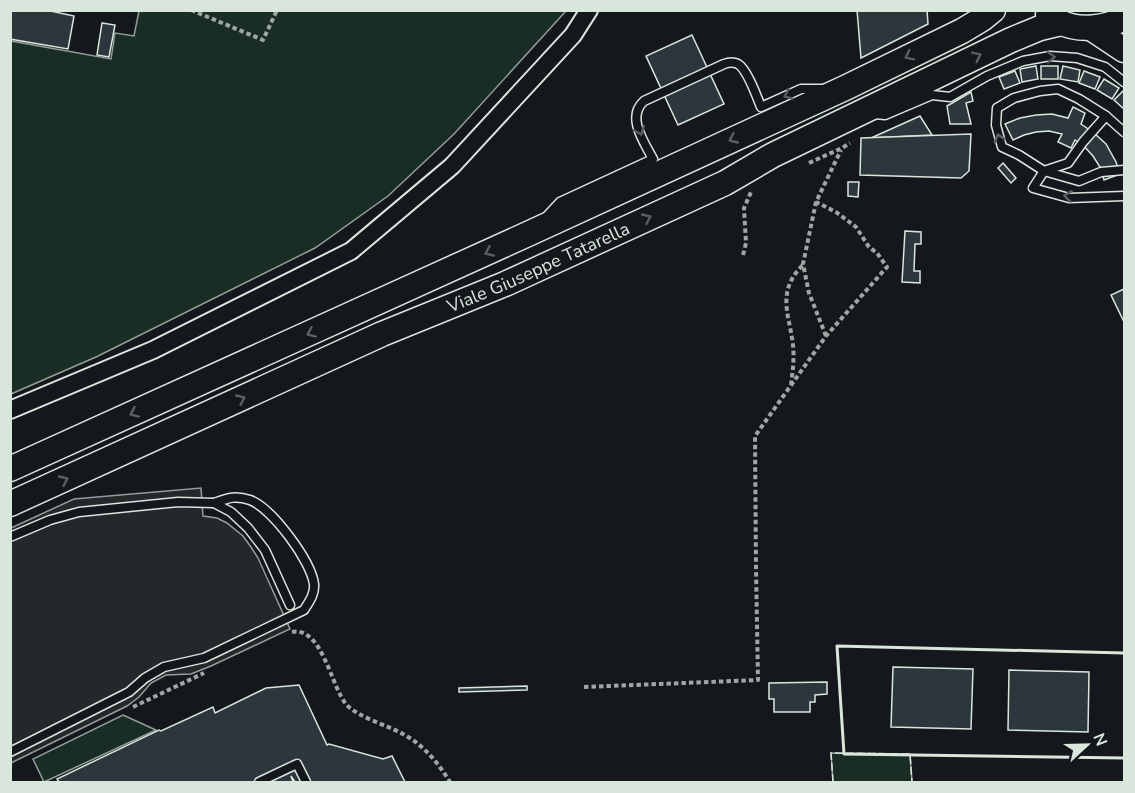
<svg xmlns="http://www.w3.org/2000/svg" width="1135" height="793" viewBox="0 0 1135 793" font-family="'Nunito Sans',sans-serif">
<rect width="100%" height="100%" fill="#14181c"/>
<g fill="#1a2d24" stroke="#939e99" stroke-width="1.5">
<path d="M139 11V10L566 11 454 134 388 196 315 248 96 357 11 394V41L111 59 115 33 134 36Z"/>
<path d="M123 715 156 730 44 782 33 759Z"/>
<path d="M831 753 910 754 912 782H833Z"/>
</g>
<path fill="#24282b" stroke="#939e99" stroke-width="1.5" d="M201 488 203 516 217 518 227 523 243 536 251 547 258 558 290 629 211 666 191 674 166 675 151 683 139 697 127 706 11 763V528L74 499Z"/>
<g fill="#2c363c" stroke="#d8e6dc" stroke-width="1.5">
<path d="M10 10H46L74 16 68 49 10 39Z"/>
<path d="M857 10H927L928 24 861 58Z"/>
<path d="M102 23 115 25 109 57 97 55Z"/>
<path d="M692 35 724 104 678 125 646 56Z"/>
<path d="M1036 66 1038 79 1022 82 1020 69Z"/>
<rect x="1041" y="66" width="17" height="13"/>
<path d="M1063 66 1080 70 1078 82 1060 79Z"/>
<path d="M1015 71 1020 83 1004 89 999 77Z"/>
<path d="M1084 71 1100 77 1095 89 1079 83Z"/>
<path d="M1104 79 1119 88 1112 99 1097 90Z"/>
<path d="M1123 91 1124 93V109L1114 100Z"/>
<path d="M971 92 973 101 966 103 971 124H950L947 106Z"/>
<path d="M1073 107 1085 113 1081 124 1094 133 1106 144 1116 162 1120 174 1104 180 1100 167 1093 156 1084 146 1075 140 1071 148 1058 142 1062 134 1049 131 1036 132 1024 135 1013 140 1005 124 1020 118 1036 115 1052 114 1068 118Z"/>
<path d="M920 116 932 135 871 138Z"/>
<path d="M971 134 969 171 961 178 860 175 861 138Z"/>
<path d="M1003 163 1016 178 1011 183 998 168Z"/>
<path d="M848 182H859L858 197 848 196Z"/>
<path d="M905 231 921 232V244H915L914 271H920V283L902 282Z"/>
<path d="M1124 289V322L1111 295Z"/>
<path d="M893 667 973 669 971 729 891 727Z"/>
<path d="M1009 670 1089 672 1088 732 1008 730Z"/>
<path d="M827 682V694L815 695V702H810V712H774V699H769V683Z"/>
<path d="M299 685 327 745 329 744 383 759 392 756 405 782H295L291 776 293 782H59L57 779 159 730 161 731 213 707 215 713 266 688Z"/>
<path d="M527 686V690L459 692V688Z"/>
</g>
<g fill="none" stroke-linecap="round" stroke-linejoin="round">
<g stroke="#d8e6dc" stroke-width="11">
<g id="service">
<path d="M874 114 885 115 932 95 950 97 987 76 1023 61 1050 56 1077 58 1105 67 1124 82"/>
<path d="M1106 116 1079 99 1058 89 1040 91 1014 98 997 108 996 125 1002 147 1019 155 1044 171 1079 181 1101 172 1124 170"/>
<path d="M1124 132 1106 116 1083 142 1068 163 1044 171 1033 188 1069 198 1124 196"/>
<path d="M547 216 560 202 653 159C644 142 626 117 644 101L724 64C729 62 734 62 738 64 747 69 757 97 761 107L801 89H823"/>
<path d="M10 537 50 520 79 512 178 502 214 503 231 512 248 528 265 550 290 605"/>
<path d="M10 752 129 692 145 678 164 667 204 658 304 610C309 602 315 594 314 584 311 561 272 508 250 500 235 495 228 498 214 503"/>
<path d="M259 782 297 764 306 782"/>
</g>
</g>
<g stroke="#d8e6dc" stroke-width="20">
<path id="minor" d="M10 410 153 350 351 251 452 166 573 35 589 10"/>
</g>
<g stroke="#d8e6dc" stroke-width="27">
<g id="secondary">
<path d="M1048 14C1052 17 1056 20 1060 22 1080 32 1106 28 1124 18"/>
<path d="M1091 28 1124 50"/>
<path d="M10 469 530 233 845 88 962 31 982 19 993 10"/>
<path id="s1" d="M10 504 382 334 505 284 725 183 773 155 1011 40 1040 28 1061 23"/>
</g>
</g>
<g stroke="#9da8a2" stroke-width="4" stroke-dasharray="4.5 3" stroke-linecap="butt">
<path d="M191 10 263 40 277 10"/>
<path d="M809 163 842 148 850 143"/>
<path d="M743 255 746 243 744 208 751 192"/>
<path d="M826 336 809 293 803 264 816 202 841 150"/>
<path d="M791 385C793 369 795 354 792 338 789 318 781 299 792 279 794 274 800 269 803 264"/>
<path d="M292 632C322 626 331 686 346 704 357 717 387 725 403 734 424 745 438 763 450 782"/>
<path d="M584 687 758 680 756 568 755 436 826 336 887 267 877 253 869 247 856 227 836 212 816 202"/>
<path d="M133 707 204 673"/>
</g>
<use href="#service" stroke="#14181c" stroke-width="8"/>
<use href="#minor" stroke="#14181c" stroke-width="16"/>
<use href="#secondary" stroke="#14181c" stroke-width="24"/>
<path stroke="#d8e6dc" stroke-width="1.5" stroke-dasharray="8 3" stroke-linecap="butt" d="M833 782 831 753 910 754 912 782"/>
<path stroke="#d8e6dc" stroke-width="3" d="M1124 653 837 646 844 754 1124 758"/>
</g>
<defs><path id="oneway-chevron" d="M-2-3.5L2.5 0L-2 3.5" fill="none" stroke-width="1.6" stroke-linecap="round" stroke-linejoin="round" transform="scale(1.5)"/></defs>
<g stroke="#59605f">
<use href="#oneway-chevron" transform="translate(909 56) rotate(154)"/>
<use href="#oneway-chevron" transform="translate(977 56) rotate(-26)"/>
<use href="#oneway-chevron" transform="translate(1051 57) rotate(-2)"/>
<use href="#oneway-chevron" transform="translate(788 95) rotate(156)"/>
<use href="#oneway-chevron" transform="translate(640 131) rotate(68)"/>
<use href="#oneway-chevron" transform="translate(999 138) rotate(-107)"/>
<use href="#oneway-chevron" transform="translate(733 139) rotate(155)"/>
<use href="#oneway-chevron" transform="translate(1068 196) rotate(-173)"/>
<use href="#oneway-chevron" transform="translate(647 218) rotate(-25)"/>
<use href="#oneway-chevron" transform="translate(489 252) rotate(156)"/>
<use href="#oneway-chevron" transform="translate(311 333) rotate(156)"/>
<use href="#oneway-chevron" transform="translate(241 399) rotate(-25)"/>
<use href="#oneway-chevron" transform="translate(134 413) rotate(156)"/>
<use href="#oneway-chevron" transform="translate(64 480) rotate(-25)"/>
</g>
<g text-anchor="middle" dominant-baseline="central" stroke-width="4.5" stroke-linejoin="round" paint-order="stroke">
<g font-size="18" fill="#d8e6dc" stroke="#14181c">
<text stroke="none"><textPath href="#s1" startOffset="579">Viale Giuseppe Tatarella</textPath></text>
</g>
</g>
<rect width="1135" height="793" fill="none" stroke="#d8e6dc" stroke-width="24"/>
<g transform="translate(1087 745) rotate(68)" stroke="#14181c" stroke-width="4.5" paint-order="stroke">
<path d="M0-4.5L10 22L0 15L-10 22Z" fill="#d8e6dc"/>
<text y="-9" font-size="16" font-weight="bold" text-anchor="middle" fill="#d8e6dc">N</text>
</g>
</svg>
